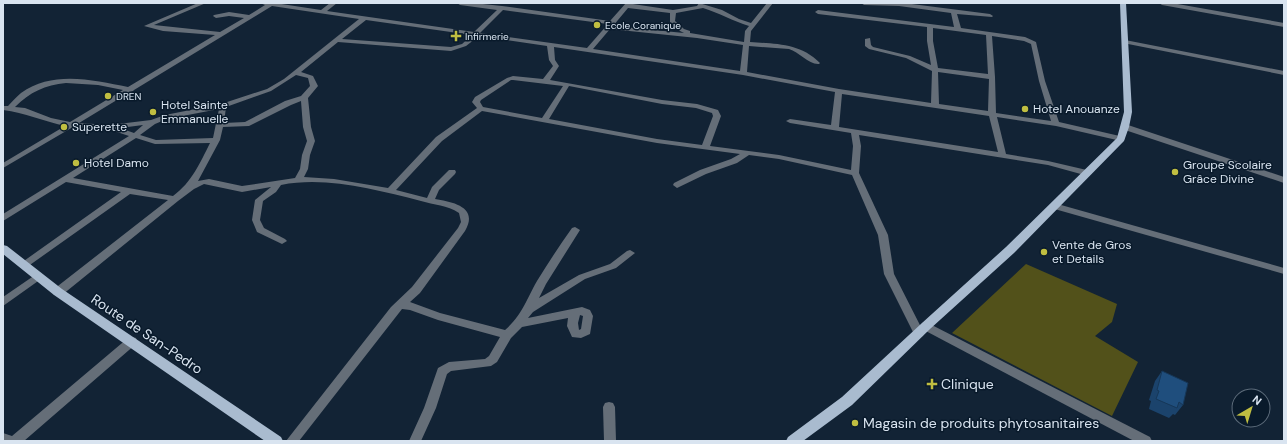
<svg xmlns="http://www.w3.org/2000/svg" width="1287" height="444" viewBox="0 0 1287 444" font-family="'DM Sans',sans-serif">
<rect width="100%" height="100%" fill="#122335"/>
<path fill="#52511a" d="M1026 264 1117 304 1112 322 1095 336 1138 362 1112 416 952 333Z"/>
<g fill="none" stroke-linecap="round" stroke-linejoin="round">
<g fill="#656e78" fill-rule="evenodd">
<path d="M198 3H206L154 25 220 32 244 18 229 16 216 18 213 16 214 15 229 12 249 15 265 5 260 3H275L321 10 330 3H337L327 11 474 32 497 10 460 5 457 3H473L502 6 610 21 626 3 673 10 697 6 699 3 722 10 739 19 751 23 767 3H773L751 31 750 42C776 44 800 43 820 63L819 64C809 65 799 52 789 49L749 46 747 72 839 89 931 103 932 71 906 58 869 49 865 46V39L870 38 871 45 873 47 910 56 931 65 927 41V27L818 14 815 12 818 10 954 27 951 13 899 6 864 5 861 3H904L990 14 993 16 992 17 957 14 961 28 1025 37 1036 42 1045 81 1059 122 1124 137 1125 139 1121 141 1056 126 997 117 1006 154 1048 161 1091 171 1092 173 1088 176 1048 165 859 135 861 146 859 173 888 235 894 274 924 333 923 336 919 337 915 336 884 274 878 235 852 175 779 159 749 155 737 163 706 174 677 188 673 185 674 183 700 170 731 159 740 154 657 143 482 111 442 141 396 190 427 198 432 187 449 170H455L456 172 455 174 439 190 435 199C453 202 479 207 465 231L420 293 410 302 440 313 505 330C523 314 526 300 537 281 548 263 560 245 572 228L575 227 580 230 546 284 539 298 579 275 610 264 627 251 630 250 635 253 616 268 585 279 533 312 528 318 582 307 590 310 593 316 590 334 581 338 572 337 567 326 568 318 522 327 511 338 497 362 491 366 451 371 447 374 436 408 421 441H409L424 408 438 368 449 362 485 359 489 356 500 337 438 320 410 310 402 309 299 441H286L391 307 412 287 458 228 461 222 459 213C447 205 434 205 421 201 376 190 327 176 281 185L276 192 263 201 260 220 264 228 285 239 287 241 282 244 257 232 252 220 255 200 271 187 242 192 204 184 194 189 178 201 62 295H54L53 292 54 289 168 200 130 194 27 267H21L19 265 21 263 121 192 66 182 3 221V214L129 136 108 129 73 127 3 168V163L65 126C43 121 25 113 3 110V106H8C12 102 16 97 21 93 53 70 93 80 128 87L215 35 163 31 144 26ZM272 6 359 19 284 79 267 89 221 104 165 115 151 120 110 125 79 123 130 92 133 91 134 90ZM628 8 670 13V22L680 31 684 33 613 26ZM703 8C719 13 733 21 749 26L745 31 744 42 690 33V31L684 29 675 21 676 13ZM503 10 608 24 587 48 480 33ZM366 20 472 35 462 44 451 47 342 39ZM933 28 986 35 988 74 938 68 933 41ZM610 29 697 38 743 45 740 71 593 49ZM479 36 547 46 549 60 553 66 543 79 513 76 507 78 475 97 472 102 477 108 436 137 388 188 334 179 304 177 308 169 310 155 315 141 311 127 308 98 318 86 313 76 301 72 338 42 451 51 466 46ZM992 36 1024 41 1031 44 1039 81 1051 121 996 113 995 77ZM554 47 743 75 835 92 831 125 790 119 786 121 790 123 851 133 853 146 851 170 779 155 710 146 721 116 718 110 697 104 662 100 550 80 559 66 555 60ZM938 72 989 79 988 111 939 104ZM296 75 308 78 310 86 301 96 285 101 245 122 224 123 226 107 271 91ZM511 80H513L563 86 542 118 483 107 480 102 481 100ZM66 83 98 85 123 90 70 122 51 118 25 108 15 107C30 92 45 85 66 83ZM569 86 662 104 696 108 712 113 713 116 702 145 657 139 549 119ZM842 94 989 116 998 152 839 127ZM301 101 303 127 307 141 302 155 300 169 295 178 242 186 209 179 198 181 220 140 223 127 249 126 291 105ZM219 109 213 138 156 140 140 135 155 124 167 119ZM143 125 134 133 120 128ZM136 138 155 144 210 143C200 163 192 182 173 196L73 178ZM580 315 583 316 581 329 579 330 578 323Z"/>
<path d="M1159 3H1172L1284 23V27L1162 5Z"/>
<path d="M1125 40 1284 71V75L1123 43V41Z"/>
<path d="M1122 125H1128L1284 177V183L1122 129Z"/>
<path d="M1054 203 1284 268V274L1051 208 1050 206 1051 204Z"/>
<path d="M38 273 41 275 43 277 41 279 3 306V297Z"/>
<path d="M926 322 1150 437 1152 441H1134L922 329 921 326 922 323Z"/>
<path d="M132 337 136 338 137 341 136 344 24 441H3V433L12 436 128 338Z"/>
<path d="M609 402 613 403 615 407 616 441H604L603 407 605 403Z"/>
</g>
<g fill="#a9bbcf" fill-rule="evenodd">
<path d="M1120 3H1126L1132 112 1129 127 1124 141 1014 253 930 329 852 405 803 441H786L788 437 842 397 922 323 1006 247 1117 138 1124 112Z"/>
<path d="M3 245 7 246 62 289 281 437 283 441H265L54 295 3 254Z"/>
</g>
</g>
<path fill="#1b436c" d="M1162 371 1183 405 1175 415 1173 414 1169 418 1149 409 1151 401 1149 400 1155 381Z"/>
<path fill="#1f4e7d" stroke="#163758" d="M1162 371 1188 383 1183 405 1179 402 1177 408 1156 399 1159 391 1157 390Z"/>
<g fill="#c0be41" stroke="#091a2b" stroke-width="1.5">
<circle cx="597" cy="25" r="4"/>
<path d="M454 30h4v4h4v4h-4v4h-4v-4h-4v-4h4z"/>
<circle cx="108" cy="96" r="4"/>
<circle cx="1025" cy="109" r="4"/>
<circle cx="153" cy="112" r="4"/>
<circle cx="64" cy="127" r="4"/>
<circle cx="76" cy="163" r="4"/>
<circle cx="1175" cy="172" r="4"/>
<circle cx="1044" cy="252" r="4"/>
<path d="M930 378h4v4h4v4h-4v4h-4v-4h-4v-4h4z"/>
<circle cx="855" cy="423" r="4"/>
</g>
<g text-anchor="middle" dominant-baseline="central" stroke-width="3" stroke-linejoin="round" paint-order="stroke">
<g font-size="10" fill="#d9e4f0" stroke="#091a2b" text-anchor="start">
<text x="605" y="25">Ecole Coranique</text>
<text x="465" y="36">Infirmerie</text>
<text x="116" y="96">DREN</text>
</g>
<g font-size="12" fill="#d9e4f0" stroke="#091a2b" text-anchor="start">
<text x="161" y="105">Hotel Sainte<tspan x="161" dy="14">Emmanuelle</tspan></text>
<text x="1033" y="109">Hotel Anouanze</text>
<text x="72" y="127">Superette</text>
<text x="84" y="163">Hotel Damo</text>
<text x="1183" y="165">Groupe Scolaire<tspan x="1183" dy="14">Grâce Divine</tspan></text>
<text x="1052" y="245">Vente de Gros<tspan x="1052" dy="14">et Details</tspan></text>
</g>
<g font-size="14" fill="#d9e4f0" stroke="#091a2b">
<text transform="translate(147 334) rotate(34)">Route de San-Pedro</text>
</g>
<g font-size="14" fill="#d9e4f0" stroke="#091a2b" text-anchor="start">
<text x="941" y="384">Clinique</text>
<text x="863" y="423">Magasin de produits phytosanitaires</text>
</g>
</g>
<rect width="1287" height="444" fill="none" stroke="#d9e4f0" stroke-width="8"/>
<g transform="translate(1251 408) rotate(38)"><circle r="19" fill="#091a2b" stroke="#5c6b7a"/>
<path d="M0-3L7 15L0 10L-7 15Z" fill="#c0be41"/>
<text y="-6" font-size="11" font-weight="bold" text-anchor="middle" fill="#d9e4f0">N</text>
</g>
</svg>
